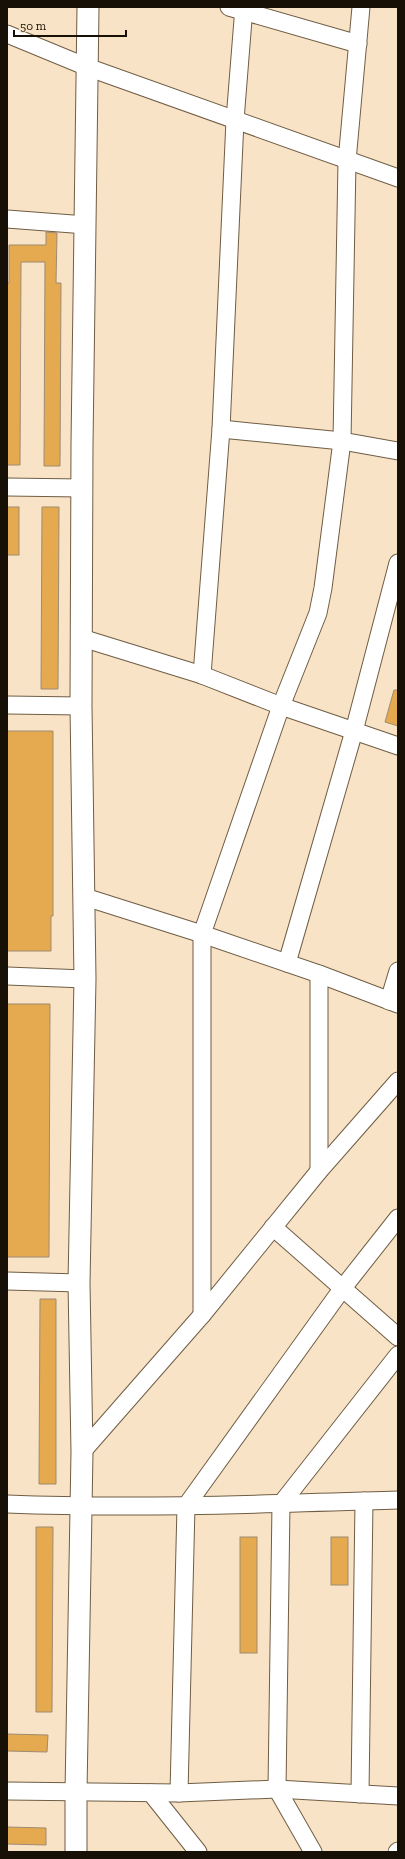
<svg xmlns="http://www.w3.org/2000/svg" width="405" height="1859" viewBox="0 0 405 1859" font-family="'Zilla Slab',serif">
<rect width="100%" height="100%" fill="#f8e3c7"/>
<g fill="#e5a950" stroke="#9e8b71">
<path d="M46 232 57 233 56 283H61L60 466H44L45 262H21L20 465H7V283H9V245H46Z"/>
<rect x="7" y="507" width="12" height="48"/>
<path d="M42 507H59L58 689H41Z"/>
<path d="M394 690H398V726L385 722Z"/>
<path d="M7 731H53V916H51V951H7Z"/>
<path d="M7 1004H50L49 1257H7Z"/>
<path d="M40 1299H56V1484H39Z"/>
<path d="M36 1527H53L52 1712H36Z"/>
<rect x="240" y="1537" width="17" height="116"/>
<rect x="331" y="1537" width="17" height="48"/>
<path d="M7 1734 48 1735 47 1752 7 1751Z"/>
<path d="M7 1827 46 1828V1845L7 1844Z"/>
</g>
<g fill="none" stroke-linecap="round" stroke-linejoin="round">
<g stroke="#6f5d44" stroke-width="19">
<g id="minor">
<path d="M229 7 358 44"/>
<path d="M7 34 87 67 398 178"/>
<path d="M7 219 86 225"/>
<path d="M221 429 342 441 398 451"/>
<path d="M7 487 82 488"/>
<path d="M82 638 202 675 281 706 398 746"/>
<path d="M202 675 221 429 235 120 244 7"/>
<path d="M7 705 81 706"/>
<path d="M85 897 202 934 319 974 398 1004"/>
<path d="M287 963 354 731 398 563"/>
<path d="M7 976 85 979"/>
<path d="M389 1001 398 971"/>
<path d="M319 1171V974"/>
<path d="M273 1227 398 1337"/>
<path d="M7 1281 79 1283"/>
<path d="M202 1315V934L281 706 318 613 323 588 342 441 347 161 361 7"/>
<path d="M82 1452 202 1315 319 1171 398 1081"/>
<path d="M7 1504C137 1509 268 1504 398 1500"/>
<path d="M7 1791 179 1793 277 1789 398 1796"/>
<path d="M151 1793 198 1852"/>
<path d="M179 1793 186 1506 342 1289 398 1218"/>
<path d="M360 1794 364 1501"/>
<path d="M313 1852 277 1789 281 1504 398 1355"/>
<path d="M397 1852 398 1851"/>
</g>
</g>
<g stroke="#6f5d44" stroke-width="23">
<path id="tertiary" d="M76 1852V1792L82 1452 79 1283 85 979 81 706 82 445 88 7"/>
</g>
<use href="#minor" stroke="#fff" stroke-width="17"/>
<use href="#tertiary" stroke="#fff" stroke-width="21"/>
</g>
<rect width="405" height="1859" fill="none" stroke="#171006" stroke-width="16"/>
<path d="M14 30v6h112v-6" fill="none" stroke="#171006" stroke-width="2"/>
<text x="20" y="30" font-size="12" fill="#171006" stroke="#f8e3c7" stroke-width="3" paint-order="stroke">50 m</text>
</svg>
